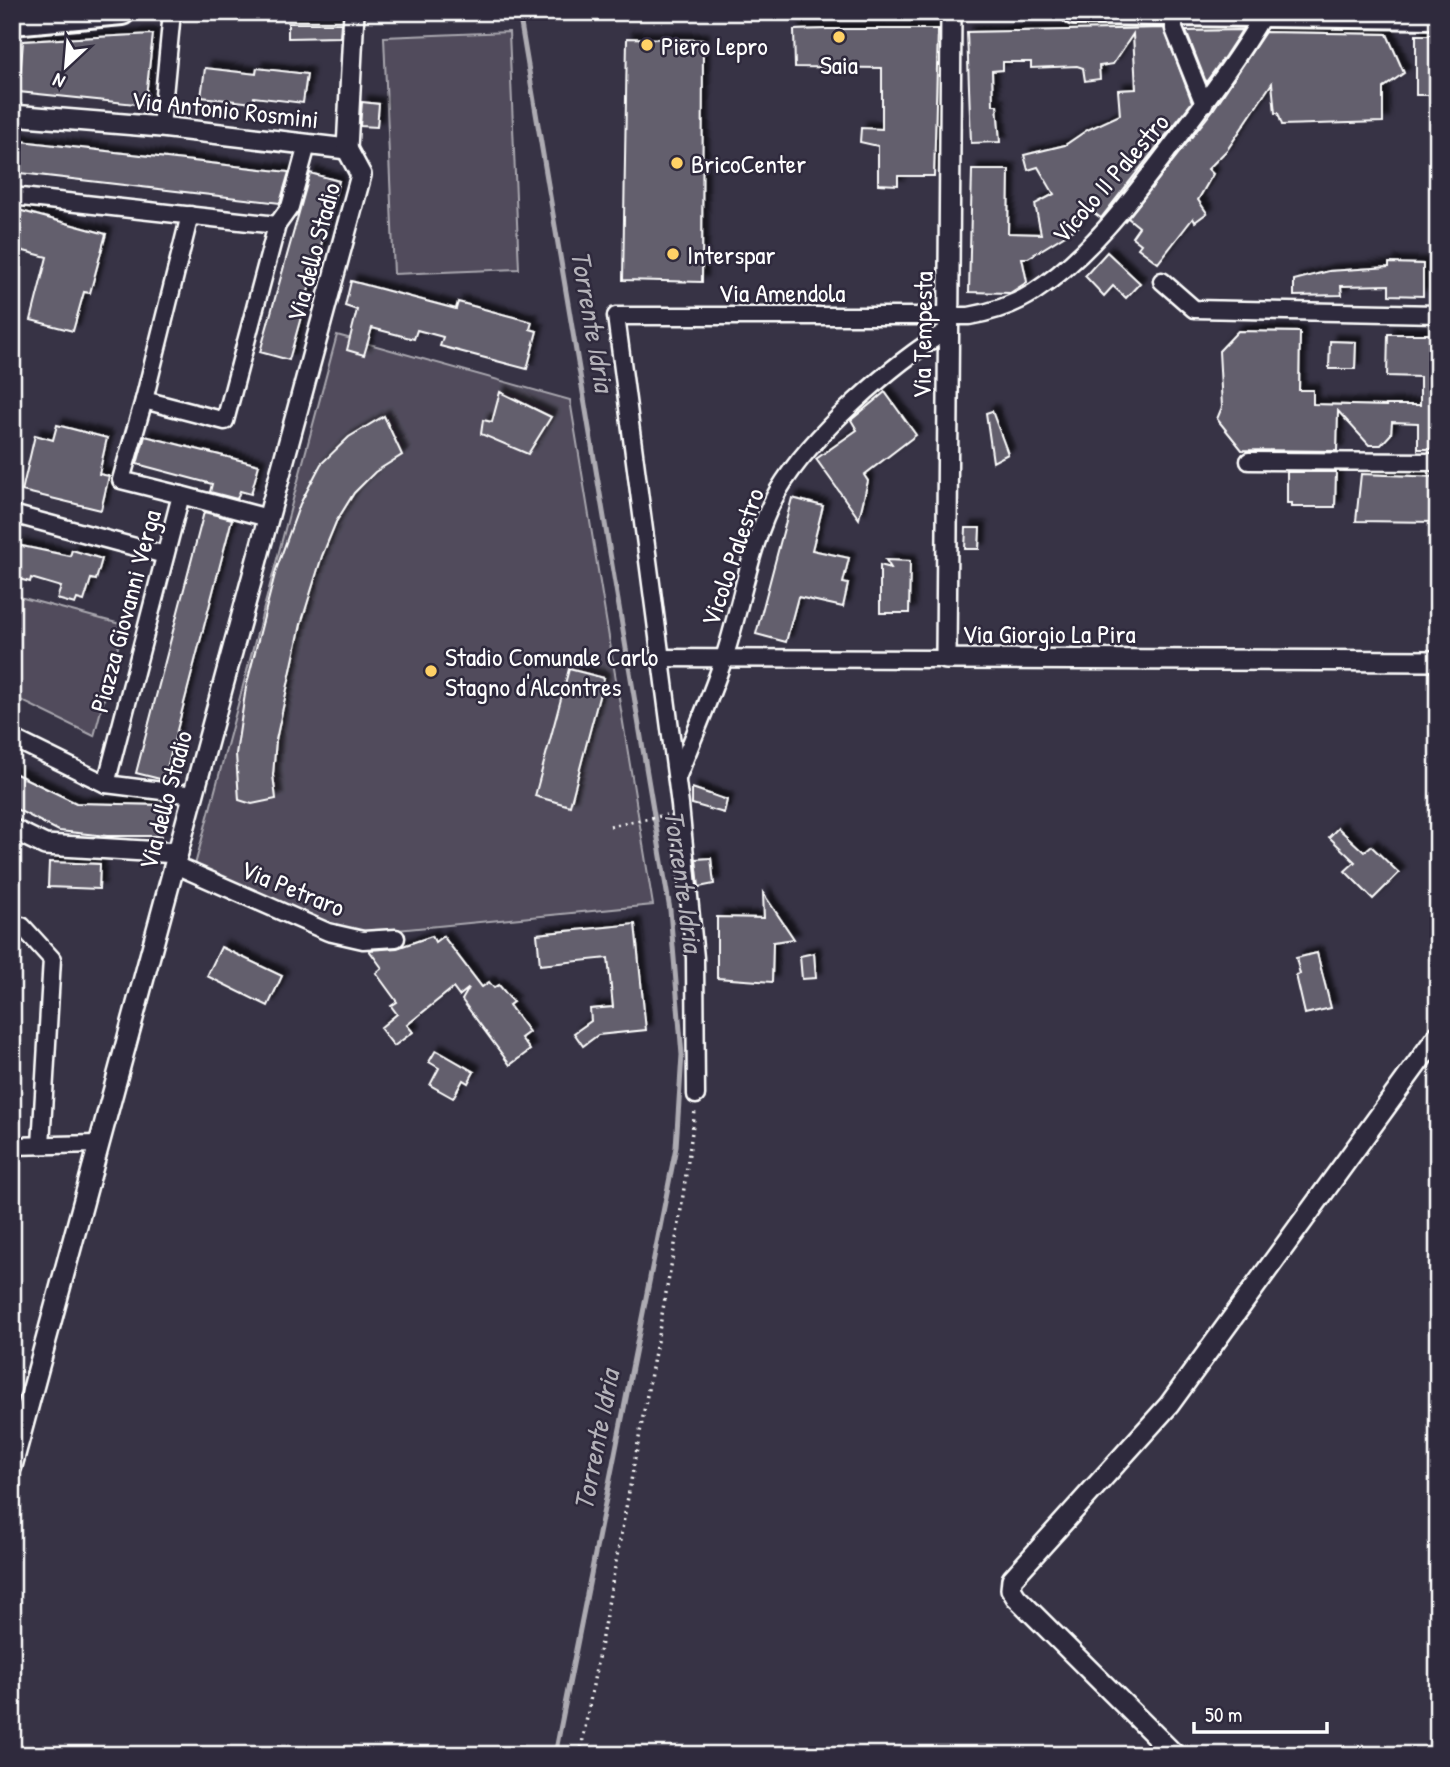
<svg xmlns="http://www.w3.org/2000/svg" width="1450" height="1767" viewBox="0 0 1450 1767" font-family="'Patrick Hand',sans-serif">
<defs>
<filter id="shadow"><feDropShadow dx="6" dy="-6" stdDeviation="2" flood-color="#0009"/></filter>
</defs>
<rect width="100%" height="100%" fill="#373345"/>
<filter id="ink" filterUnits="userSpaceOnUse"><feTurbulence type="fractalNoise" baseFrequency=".0143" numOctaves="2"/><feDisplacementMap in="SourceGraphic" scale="14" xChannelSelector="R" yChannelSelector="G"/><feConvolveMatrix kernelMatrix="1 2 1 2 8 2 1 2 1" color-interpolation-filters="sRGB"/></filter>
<g filter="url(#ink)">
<g fill="#514c5c" stroke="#a8a6ae" stroke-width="2">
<path d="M509 32 519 269 394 274 384 37Z"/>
<path d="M337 335 570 400 653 905 366 933 333 926 195 865Z"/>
<path d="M12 595 124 625 94 736 12 696Z"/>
</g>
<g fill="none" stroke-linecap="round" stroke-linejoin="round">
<path stroke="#adabb2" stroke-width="5" d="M519 12 670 910 682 1055 676 1147 555 1755"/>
</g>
<g fill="#635f6d" stroke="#fff" stroke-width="2" filter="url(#shadow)">
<path d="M288 23H341L340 37 288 38Z"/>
<path d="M1164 28 1192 102 1101 218 1086 207 1073 222 1078 227 1028 258H1022L1027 282 1010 293 969 292 972 170H1009L1008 233 1041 234 1035 204 1054 194 1038 167 1028 170 1024 155 1065 145 1087 130 1120 115 1118 90 1136 89 1133 34 1113 64 1099 66 1100 79 1085 81 1083 68 1077 66 1031 68V62H1003V70L992 71 993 105H997L1000 142 971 143 967 32Z"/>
<path d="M828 29H938L934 176H898V185L878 184V146L860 142 861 128 882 129V68L795 67 794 30Z"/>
<path d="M1242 30 1225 56 1206 82 1186 31Z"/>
<path d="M1265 32 1387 34 1404 73 1383 88V122L1282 125 1278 113H1275L1272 83 1227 150 1208 169 1213 174 1198 200 1207 213 1195 222 1193 218 1158 263 1138 248 1141 244 1132 237 1139 227 1128 218 1213 110Z"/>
<path d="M153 34 145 105 19 92 23 41Z"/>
<rect x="1416" y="35" width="22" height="60"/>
<path d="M627 38 703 40 702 282 623 280Z"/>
<path d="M205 68 256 74 257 68 307 74 303 103 254 97 253 103 201 97Z"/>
<path d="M362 102 379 104 377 127 360 126Z"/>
<path d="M12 140 261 169 289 172 280 203 202 194 12 172Z"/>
<path d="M310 173 339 181 289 360 260 352Z"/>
<path d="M18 210 106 234 90 293 84 292 73 331 31 320 47 257 12 248Z"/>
<path d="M1107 252 1140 283 1126 298 1113 286 1104 296 1085 276Z"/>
<path d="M1389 263 1423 264V296L1389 295V285L1341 286 1342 295 1294 296V280L1329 271 1389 267Z"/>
<path d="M351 281 456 309 458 302 532 322 530 329 537 331 527 369 440 346 443 337 417 330 414 339 372 328 364 355 347 350 357 310 345 306Z"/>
<path d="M1238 331 1300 332 1299 390H1313V404L1387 406 1385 405H1420V377L1387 376 1388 334H1438V449H1418V423L1392 422 1391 434 1381 445H1369L1338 411 1337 451 1242 450 1217 419 1222 407 1219 351Z"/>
<path d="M1330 341 1356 342 1355 369H1329Z"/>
<path d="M500 392 551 417 528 454 481 434 483 420 492 422Z"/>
<path d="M885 392 916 435 864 475 868 481 859 519 816 459 857 430 851 420Z"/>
<path d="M992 411 1008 454 993 462 986 413Z"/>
<path d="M384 416 402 455 375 472 354 493 336 522 322 556 301 624 276 740 273 775 276 799 252 804 239 800 236 754 246 687 276 570 300 504 321 464 349 437Z"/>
<path d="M57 425 107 438 99 474 109 476 101 510 22 491 35 435 53 440Z"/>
<path d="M145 436 259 465 251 494 240 491 237 499 210 492 212 484 137 464Z"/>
<path d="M1287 472H1336L1335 507H1292V503H1287Z"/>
<path d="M1361 474 1438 477V522L1356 521Z"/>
<path d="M792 498 823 506 812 550 849 558 843 583 848 584 843 607 798 597 786 642 756 634Z"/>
<path d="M204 512 232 519 164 780 136 773Z"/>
<path d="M966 528H980L979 549H965Z"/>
<path d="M17 545 70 556 72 550 102 559 96 580 91 579 84 601 77 599 75 604 57 599 61 587 31 578 30 582 15 578 17 573 12 571V561Z"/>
<path d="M886 560 910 561 909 613H880V565L891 568Z"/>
<path d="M569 669 604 678 570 806 535 796Z"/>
<path d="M12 772 76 803 160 805 161 836H107L59 831 12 807Z"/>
<path d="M692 788 727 800 724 813 692 804Z"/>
<path d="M1338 828 1364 852 1371 846 1399 873 1373 899 1345 871 1355 862 1329 837Z"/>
<path d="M711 858 714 884 699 887 696 859Z"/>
<path d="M49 862 100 864 99 889 48 887Z"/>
<path d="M763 893 794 939 773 942 772 982 717 978V917L764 918Z"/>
<path d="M635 924 646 1030 598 1035 583 1046 574 1033 591 1021 590 1009 613 1007 608 958 540 965 537 934Z"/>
<path d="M432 936 435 942 443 936 482 987 489 982 494 988 499 985 513 1002 509 1005 529 1032 521 1038 530 1050 510 1065 462 1000 469 988 459 996 453 988 407 1025 413 1032 394 1046 380 1028 397 1014 391 1006 397 1002 376 973 382 968 369 950 397 948Z"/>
<path d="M221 947 282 976 268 1006 207 976Z"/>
<path d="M814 953 816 978 802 979 800 956Z"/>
<path d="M1317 953 1331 1008 1305 1014 1296 975 1300 974 1296 958Z"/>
<path d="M436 1050 474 1072 468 1083 463 1080 453 1098 430 1085 439 1068 429 1062Z"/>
</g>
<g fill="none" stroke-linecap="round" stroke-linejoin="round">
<g stroke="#fff" stroke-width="21">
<g id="minor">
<path d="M1174 12V29L1204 104"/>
<path d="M161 127 172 12"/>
<path d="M12 196 277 225"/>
<path d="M1162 281 1194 309 1438 314"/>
<path d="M144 400 190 215"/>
<path d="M1249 461 1438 462"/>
<path d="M181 495 268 518"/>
<path d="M12 514 165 555"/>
<path d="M660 658 946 659"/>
<path d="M12 738 106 784 181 495 121 480 144 400 225 421 277 225 290 207 307 145"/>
<path d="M677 778C693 738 710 699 724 658 742 604 750 541 778 491 811 435 893 363 948 330"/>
<path d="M106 784 194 795"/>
<path d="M175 865 328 932 363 940 396 938"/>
<path d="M12 926H22L52 959 41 1145"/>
<path d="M696 1095 695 958 680 805 616 316H969C992 312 1014 305 1034 292 1092 254 1135 194 1176 140 1207 99 1239 57 1265 12"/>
<path d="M12 1146 97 1144"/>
</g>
</g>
<g stroke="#fff" stroke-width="24">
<g id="tertiary">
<path d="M951 12 946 659 1438 661"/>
<path d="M12 115 161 127 347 149"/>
<path d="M347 149 354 12"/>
<path d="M12 829 45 845 178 853"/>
<path d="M12 1466 361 175 347 149"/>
<path d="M1175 1755 1016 1597 1011 1589 1012 1579 1169 1405 1438 1035"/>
</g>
</g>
<g stroke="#fff" stroke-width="30">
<g id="primary">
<path d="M1074 12 1438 16"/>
<path d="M12 22 122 12"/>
</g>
</g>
<g stroke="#fff" stroke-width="3.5" stroke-dasharray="2 5" stroke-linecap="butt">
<path d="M610 826 666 815"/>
<path d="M580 1755 679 1223 695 1111"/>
</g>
<use href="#minor" stroke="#2f2a3d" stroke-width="16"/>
<use href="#tertiary" stroke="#2f2a3d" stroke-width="19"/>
<use href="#primary" stroke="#2f2a3d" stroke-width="24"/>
</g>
</g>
<g fill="#ffd166" stroke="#2f2a3d" stroke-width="2.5">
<circle cx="839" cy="37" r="7"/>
<circle cx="647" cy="45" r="7"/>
<circle cx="677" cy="163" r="7"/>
<circle cx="673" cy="254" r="7"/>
<circle cx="431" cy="671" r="7"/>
</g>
<g text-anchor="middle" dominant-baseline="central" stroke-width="5" stroke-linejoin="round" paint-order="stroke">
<g font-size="26" fill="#fff" stroke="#2f2a3d" text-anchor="start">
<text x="661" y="45">Piero Lepro</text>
<text x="839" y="64" text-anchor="middle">Saia</text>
<text x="691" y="163">BricoCenter</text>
<text x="687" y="254">Interspar</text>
<text x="445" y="656">Stadio Comunale Carlo<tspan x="445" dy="30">Stagno d'Alcontres</tspan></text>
</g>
<g font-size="26" fill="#fff" stroke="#2f2a3d">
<text transform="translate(225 109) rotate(6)">Via Antonio Rosmini</text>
<text transform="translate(1110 178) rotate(-49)">Vicolo II Palestro</text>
<text transform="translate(313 252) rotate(-75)">Via dello Stadio</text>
<text x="782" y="292">Via Amendola</text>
<text transform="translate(922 335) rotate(-89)">Via Tempesta</text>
<text transform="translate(732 557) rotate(-71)">Vicolo Palestro</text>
<text transform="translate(125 611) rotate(-75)">Piazza Giovanni Verga</text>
<text x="1049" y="633">Via Giorgio La Pira</text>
<text transform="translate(165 800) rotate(-75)">Via dello Stadio</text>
<text transform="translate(293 888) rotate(22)">Via Petraro</text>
</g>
<g font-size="28" font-style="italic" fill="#b4b2b9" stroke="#2f2a3d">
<text transform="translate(593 321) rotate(80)">Torrente Idria</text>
<text transform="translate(684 881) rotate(82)">Torrente Idria</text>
<text transform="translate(596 1440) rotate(-79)">Torrente Idria</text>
</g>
</g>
<rect width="1450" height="1767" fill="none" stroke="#2f2a3d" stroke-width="42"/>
<rect x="21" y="21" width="1408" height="1725" fill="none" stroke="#fff" stroke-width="2.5" filter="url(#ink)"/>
<g transform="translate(66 66) rotate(206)" stroke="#2f2a3d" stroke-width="5" paint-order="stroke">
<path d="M0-5L12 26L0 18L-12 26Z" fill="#ffffff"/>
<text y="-10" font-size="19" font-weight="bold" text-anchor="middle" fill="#ffffff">N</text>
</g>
<path d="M1194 1722v10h133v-10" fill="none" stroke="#ffffff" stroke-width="3.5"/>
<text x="1205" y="1722" font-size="21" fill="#ffffff" stroke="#2f2a3d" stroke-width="5" paint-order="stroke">50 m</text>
</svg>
